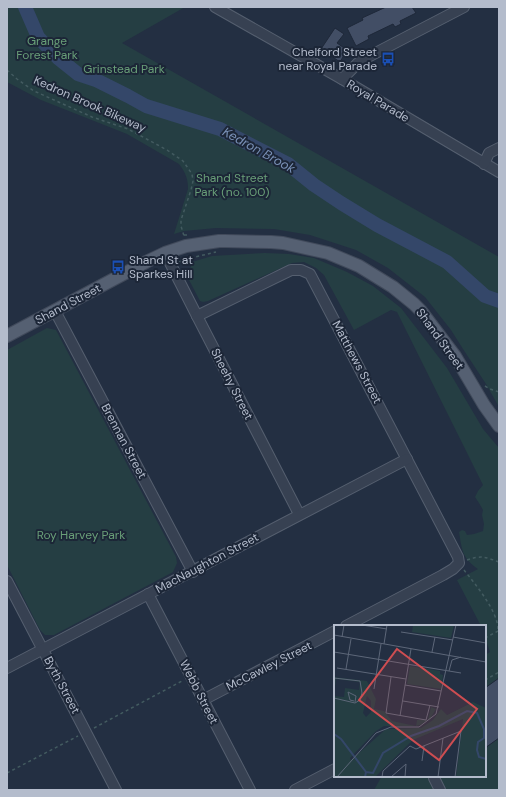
<svg xmlns="http://www.w3.org/2000/svg" width="506" height="797" viewBox="0 0 506 797" font-family="'DM Sans',sans-serif">
<rect width="100%" height="100%" fill="#232f42"/>
<g fill="#253e43">
<path d="M7 7H185L122 43 499 257V407L486 384 463 349 451 330 425 297 388 268 356 250 310 235 274 229 216 228 184 231 174 234 188 189C188 178 185 172 179 164L127 134 41 100 7 82Z"/>
<path d="M265 253 289 254 314 258 347 272 373 286 401 308 447 368 483 429 499 448V678L485 688V655L490 652 485 637V626H481L457 580 478 569C462 558 462 550 459 532L462 530 465 531 467 535 474 534 483 531 484 524 482 515 483 510 479 503 475 497 478 491 483 485 397 312 391 310 354 330 324 275 316 268 304 262 292 263 208 301 203 302 200 301 188 278 192 262 212 256Z"/>
<path d="M47 328 56 330 176 557 177 563 173 572 54 635H45L40 630 7 565V350Z"/>
<path d="M499 738V790H374L382 776H485V752L488 746Z"/>
</g>
<g fill="none" stroke-linecap="round" stroke-linejoin="round">
<path stroke="#344769" stroke-width="14" d="M25 7 38 37 58 58 78 74 96 80 128 96 146 106 220 129 288 164 314 185 341 203 377 225 447 262 485 296 499 301"/>
</g>
<g fill="#424e65" stroke="#1e2839">
<path d="M386 7H412L416 13 400 21 401 24 395 27 393 24 368 36 369 39 356 46 347 28 363 20 362 18Z"/>
<path d="M335 28 344 34 337 43 347 50 340 62 321 49Z"/>
<path d="M499 678V738L485 748V688Z"/>
</g>
<g fill="none" stroke-linecap="round" stroke-linejoin="round">
<g stroke="#555f6f" stroke-width="12">
<g id="minor">
<path d="M215 7 342 79 499 172"/>
<path d="M342 79 358 63 366 58 464 7"/>
<path d="M484 164 489 153 499 148"/>
<path d="M165 253 197 316 299 514"/>
<path d="M55 311 193 572"/>
<path d="M197 316 291 270H301L310 274 458 557 459 563 453 569 443 575 346 626"/>
<path d="M7 581 116 790"/>
<path d="M148 594 250 790"/>
<path d="M7 668C140 599 273 528 407 459"/>
<path d="M203 700 335 631"/>
<path d="M434 778 440 790"/>
<path d="M295 790 335 769"/>
</g>
</g>
<g stroke="#414a5b" stroke-width="14">
<path id="major" d="M7 336 146 262 165 253 186 246 219 241H225L271 242 283 243 328 253 359 266 393 287 414 304 421 311 455 356 484 405 499 426"/>
</g>
<g stroke="#435b60" stroke-width="1.5" stroke-dasharray="3 3" stroke-linecap="butt">
<path d="M7 70 17 79 34 91 92 117 128 129 167 150 183 161 192 174 193 181 191 190 181 220V226L184 236"/>
<path d="M184 235H190"/>
<path d="M179 262 191 258 216 252"/>
<path d="M485 386 490 389 499 392"/>
<path d="M467 560C482 555 485 557 499 562"/>
<path d="M464 570C475 584 499 612 498 631H499"/>
<path d="M485 638 498 631"/>
<path d="M485 680 499 672"/>
<path d="M94 728 182 681"/>
<path d="M7 773 78 736"/>
</g>
<use href="#minor" stroke="#374152" stroke-width="10"/>
<use href="#major" stroke="#556072" stroke-width="12"/>
</g>
<defs>
<g id="bus-bare" transform="scale(1.08)"><path d="M-5-6H5V4H4V6H2V4H-2V6H-4V4H-5ZM-3.5-4V0h7V-4ZM-3.5 1.2v1.5H-2V1.2ZM2 1.2v1.5H3.5V1.2Z" fill="#1a4fb4" stroke="#1c2637" stroke-width="2.5" paint-order="stroke"/></g>
</defs>
<g fill-rule="evenodd">
<use href="#bus-bare" x="388" y="59"/>
<use href="#bus-bare" x="118" y="267"/>
</g>
<g text-anchor="middle" dominant-baseline="central" stroke-width="4" stroke-linejoin="round" paint-order="stroke">
<g font-size="12" fill="#699f78" stroke="#1c2637">
<text x="47" y="41">Grange<tspan x="47" dy="14">Forest Park</tspan></text>
<text x="124" y="69">Grinstead Park</text>
<text x="232" y="178">Shand Street<tspan x="232" dy="14">Park (no. 100)</tspan></text>
<text x="81" y="535">Roy Harvey Park</text>
</g>
<g font-size="12" fill="#b4bccc" stroke="#1c2637" text-anchor="end">
<text x="377" y="52">Chelford Street<tspan x="377" dy="14">near Royal Parade</tspan></text>
<text x="129" y="260" text-anchor="start">Shand St at<tspan x="129" dy="14">Sparkes Hill</tspan></text>
</g>
<g font-size="12" fill="#b4bccc" stroke="#1c2637">
<text transform="translate(378 101) rotate(31)">Royal Parade</text>
<text transform="translate(90 104) rotate(24)">Kedron Brook Bikeway</text>
<text transform="translate(68 304) rotate(-28)">Shand Street</text>
<text transform="translate(440 339) rotate(54)">Shand Street</text>
<text transform="translate(357 362) rotate(62)">Matthews Street</text>
<text transform="translate(232 384) rotate(63)">Sheehy Street</text>
<text transform="translate(124 441) rotate(62)">Brennan Street</text>
<text transform="translate(207 563) rotate(-28)">MacNaughton Street</text>
<text transform="translate(269 666) rotate(-27)">McCawley Street</text>
<text transform="translate(62 685) rotate(62)">Byth Street</text>
<text transform="translate(199 692) rotate(63)">Webb Street</text>
</g>
<g font-size="13" font-style="italic" fill="#7990b6" stroke="#1c2637">
<text transform="translate(259 150) rotate(29)">Kedron Brook</text>
</g>
</g>
<g transform="translate(334 625)">
<rect width="152" height="152" fill="#232f42"/>
<path d="M79 0H120L117 13 78 7ZM76 41 106 46V49L109 50 107 64 73 59ZM0 52 33 56 42 74 40 84 50 86 58 96 82 101 83 95H94L97 82 102 84 96 94 86 100 82 101H50L42 106 16 133 17 135 52 104 87 103 99 95 107 84 113 90 139 77 152 83V152H122L129 94 79 115 41 152H0V71L10 72 11 63 25 65 26 57 2 54 0 71ZM33 71 37 76V87L32 92 29 88Z" fill="#253e43" fill-rule="evenodd"/>
<path fill="none" stroke="#344769" stroke-width="2" d="M0 109 7 114 32 147 31 152M32 147 39 148 49 128 77 111 105 101 133 86 143 88 150 104V113L144 117 143 125 145 132 152 134"/>
<path fill="none" stroke="#5d6779" stroke-width="1" d="M28 0 53 4M67 7 119 15M0 10 152 37M8 12 10 0M119 12 152 18M50 19 53 0M0 27 127 48M98 27 101 12M3 43 72 54M12 44 17 14M115 46 118 35 127 32M57 52 52 88 92 95 96 80M0 53 26 56 28 68 26 75 21 78 0 73M71 60 107 66M40 64 47 19M20 76 16 75 14 67 22 71 21 77M69 76 105 82M66 91 77 24M88 136 90 121M3 152 42 108 57 102H85L102 89 122 0M48 152 49 146 76 121 82 124 127 106 121 152M57 152 72 139 71 152M104 152 109 113"/>
<path fill="#ce4d51" fill-opacity="0.15" stroke="#ce4d51" stroke-width="2" d="M63 24 143 84 105 135 25 75Z"/>
<rect width="152" height="152" fill="none" stroke="#b4bccc" stroke-width="2"/>
</g>
<rect width="506" height="797" fill="none" stroke="#b4bccc" stroke-width="16"/>
</svg>
